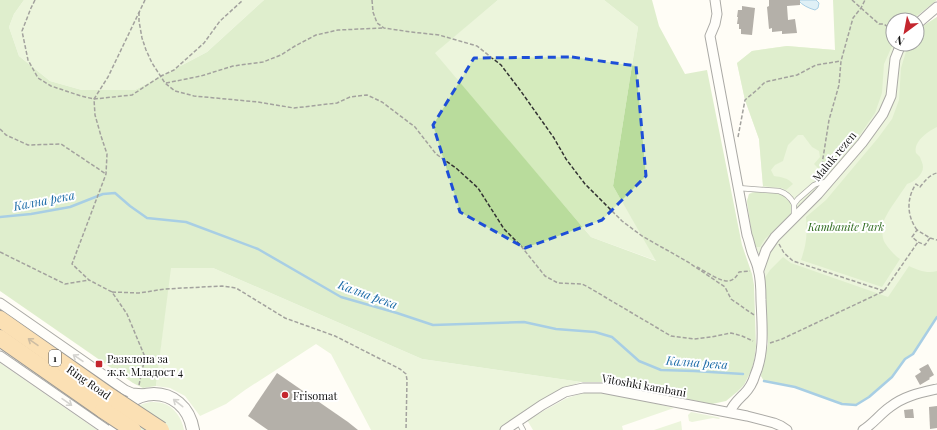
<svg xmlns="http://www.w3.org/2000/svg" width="937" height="430" viewBox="0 0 937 430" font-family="'Playfair Display',serif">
<rect width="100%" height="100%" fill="#fffdf5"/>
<g fill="#d5ebbd">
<path d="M24 0H264L207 52 135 90H82L50 81 19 56 9 27 14 14Z"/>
<path d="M498 0H604L638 27 613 186 657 261 591 237 434 53Z"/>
<path d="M937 17V317L913 354 905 360 892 377 869 397 856 405 842 404 795 387 764 381 761 376 768 344 764 279 765 267 753 241 747 201 749 194 763 186 759 139 745 100 737 63 752 51 787 46 835 50 893 39V44H906L908 45 909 44H917V34L923 26Z"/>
<path d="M170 268H213L422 359 581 382 564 388 501 430H371L331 354 316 344 245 390 226 404 200 416 185 396 170 388 156 386Z"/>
<path d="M0 363 97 430H0Z"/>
<path d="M605 392 674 408 622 426 623 430H533L527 420 567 398 583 393Z"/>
<path d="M151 402C155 402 158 402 162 403 174 406 182 418 184 430H122C131 412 130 406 151 402Z"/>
<path d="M691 412 717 417 720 418 719 419 713 418 692 422 689 421 688 415Z"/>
<path d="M681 421 682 430H654Z"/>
</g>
<g fill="#b9dc9c">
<path d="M0 0H24L14 14 9 27 19 56 50 81 82 90H135L207 52 264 0H498L435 53 591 237 656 261 613 186 638 27 604 0H652L659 26 685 74 707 70 742 245 752 274 754 285 756 346 754 361 751 371 744 385 737 392 726 401 712 404 604 382H581L422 359 213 268H171L156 386 143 388 133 383 0 291Z"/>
<path d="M833 0H937L912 20H893V44L884 64 882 93 875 113 857 139 826 176 814 164 820 157 819 151 812 147 803 135H798L788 145 783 161 775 165 771 170 774 176C782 177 788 178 793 184L786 190 782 188 763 186 759 139 745 100 737 63 752 51 787 46 835 50Z"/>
<path d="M937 17V127C928 131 913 142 916 153L920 157C921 160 923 164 923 167 923 175 914 182 907 184 901 194 885 214 883 224 882 230 882 239 885 243 889 249 894 255 900 259L882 287 801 260C807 242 807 235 806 217L826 200 878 138 892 119 899 100 901 68 908 45 909 44H917V34L923 26Z"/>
<path d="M756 192 782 194C789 201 794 204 791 214L765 239 760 247H756L753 241 747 201 749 194Z"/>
<path d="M783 257 791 263 888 297 909 266C918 270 927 274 937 271V317L913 354 905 359 892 377 869 397 856 405 842 404 795 387 764 381 761 376 768 344 764 279 770 270Z"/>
</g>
<path fill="#b9e0f7" stroke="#3f96cf" d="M798 0H816L819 3 818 8 815 10C808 8 802 5 798 0Z"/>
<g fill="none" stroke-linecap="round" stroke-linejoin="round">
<g stroke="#3f96cf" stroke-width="2.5">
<path d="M0 217 31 214 70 207 103 194 115 193 130 206 147 218 186 222 258 249 341 297 397 313 433 325 524 322 556 329 595 332 612 337 639 361 661 370 694 371 743 374"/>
<path d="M764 381 795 387 842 404 856 405 869 397 892 377 905 359 913 354 937 317"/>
</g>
</g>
<g fill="#5a524d">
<path d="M769 0H800V5L787 6 788 20 795 19 797 33 782 34V31L772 32V28L769 29 767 7 769 6Z"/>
<path d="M742 6 755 8 752 35 741 34V29H739V24H737L738 17H737L738 10H742Z"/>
<path d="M928 364 934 375 929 378 930 379 920 385 915 376 921 372 919 369Z"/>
<path d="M277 373 348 422 358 430H268L248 416Z"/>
<path d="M937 406V428L930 429 929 407Z"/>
<path d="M913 409 914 418H905L904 410Z"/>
</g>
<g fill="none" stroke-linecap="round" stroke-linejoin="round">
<g stroke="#444" stroke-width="6">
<g id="service">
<path d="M738 188 779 191C786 193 791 198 794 204"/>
<path d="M794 216V204L798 199 814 185 819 183 827 182"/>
<path d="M518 421 523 430"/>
</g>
</g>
<g stroke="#444" stroke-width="11">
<g id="minor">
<path d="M715 0 717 14 715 24 710 36 747 235C749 240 750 246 752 252 754 258 757 263 758 269 761 279 761 290 761 300 762 325 765 352 755 375 753 382 749 389 744 394 738 400 733 404 730 412"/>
<path d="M917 24 937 7"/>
<path d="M759 270 766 250 775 237 818 194 862 143 883 114 891 96 895 59 901 44"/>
<path d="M0 303 125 390 132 393 145 394"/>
<path d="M0 356 107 430"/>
<path d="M505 430 542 405 565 392 583 388H602L747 416 774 423 781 426 787 430"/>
<path d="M863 430C873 424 880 414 890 407 904 396 919 393 937 389"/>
</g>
</g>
<g stroke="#444" stroke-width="14">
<path id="tertiary" d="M114 430C123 382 185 382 193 430"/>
</g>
<g stroke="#222" stroke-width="18">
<g id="trunk">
<path d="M0 319 111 397"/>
<path d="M0 338 103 410"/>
</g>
</g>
<g stroke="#333" stroke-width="1.5" stroke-dasharray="4 2" stroke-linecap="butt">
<path d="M35 0 31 8 22 31 28 60 38 78 51 86 81 96 94 99 132 95 161 76 174 70 204 43 220 21 243 0"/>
<path d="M372 0 373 12 377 23 384 28 411 32 439 35 477 46 501 65 520 90 554 138 566 159 585 184 622 221 642 236 688 262 725 287 731 299 754 315"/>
<path d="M852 0 879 24H884L893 31"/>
<path d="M139 12V21L142 38 146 50 152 63 165 83 175 91 194 96 258 102 294 108 337 103 350 97 367 95 382 102 415 127 436 154 456 168 478 188 504 229 521 246 545 276 558 283 582 284 588 287 671 336 694 339 711 337 731 333 742 336 753 341"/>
<path d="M166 83 201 76 233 66 263 62 281 55 295 46 316 35 338 30 384 28"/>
<path d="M0 129 6 135 28 145 61 144 106 174"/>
<path d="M738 137 745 100 758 89 765 82 797 75 816 65 841 61"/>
<path d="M820 177 829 120 839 85 841 61 853 18 861 8 865 0"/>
<path d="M917 230C907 216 906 199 916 184L920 187C925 181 929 175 937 173"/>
<path d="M930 238 925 245 918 242 912 237 917 230 930 238 937 240"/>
<path d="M779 244 784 253 793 261 884 291"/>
<path d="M0 252 65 284 89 280"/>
<path d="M697 267C705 271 720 282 729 281 734 280 737 276 739 272L750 271"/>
<path d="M112 292 139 293 165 289 222 286 236 288 285 318 335 336 400 369 406 374 407 380 406 430"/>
<path d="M770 343 782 339 884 291 918 242"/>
<path d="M139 385 145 357 127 314 112 292 89 280 72 264 106 174 107 154 101 136 95 115 94 99 108 77 145 0"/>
</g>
<use href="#service" stroke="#fff" stroke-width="4.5"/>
<use href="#minor" stroke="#fff" stroke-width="9"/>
<use href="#tertiary" stroke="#fff" stroke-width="12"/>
<use href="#trunk" stroke="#f7bc64" stroke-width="16"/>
<g stroke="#222" stroke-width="18" stroke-linecap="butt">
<g id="trunk-bridge">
<path d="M111 397 161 430"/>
<path d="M103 410 133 430"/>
</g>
</g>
<use href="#trunk-bridge" stroke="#f7bc64" stroke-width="16"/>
</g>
<defs><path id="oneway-shaft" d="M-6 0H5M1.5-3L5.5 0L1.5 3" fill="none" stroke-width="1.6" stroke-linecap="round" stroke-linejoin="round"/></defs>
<use stroke="#906f3f" href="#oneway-shaft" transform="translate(33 342) rotate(-145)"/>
<g stroke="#a0a0a0">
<use href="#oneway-shaft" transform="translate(78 358) rotate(-146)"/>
<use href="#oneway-shaft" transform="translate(67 402) rotate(35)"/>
<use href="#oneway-shaft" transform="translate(178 403) rotate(-142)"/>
</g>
<path d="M0 0H937V430H0ZM572 57 636 66 646 176 602 220 525 248 460 212 433 125 474 58Z" fill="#fffdf5" fill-opacity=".55" fill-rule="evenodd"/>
<path fill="none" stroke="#1d4ed8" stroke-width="3" stroke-dasharray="8 5" stroke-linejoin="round" d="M572 57 636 66 646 176 602 220 525 248 460 212 433 125 474 58Z"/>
<g fill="#c4262e" stroke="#fff" stroke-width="1.5">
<rect x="95" y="360" width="8" height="8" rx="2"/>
<circle cx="285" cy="395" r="4"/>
</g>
<g text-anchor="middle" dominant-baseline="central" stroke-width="4" stroke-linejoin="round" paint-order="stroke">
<rect fill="#fff" stroke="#585858" stroke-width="1" x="49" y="350" width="12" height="16" rx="3"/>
<g font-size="10" font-weight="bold" fill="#111">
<text x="55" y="358">1</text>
</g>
<g font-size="11" fill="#111" stroke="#fff">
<text transform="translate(834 156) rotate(-50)">Maluk rezen</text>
<text transform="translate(89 382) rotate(35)">Ring Road</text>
<text transform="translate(644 385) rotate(10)">Vitoshki kambani</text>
</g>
<g font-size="11" font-style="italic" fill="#2f6b1f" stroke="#fff">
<text x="846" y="226">Kambanite Park</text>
</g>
<g font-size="11" fill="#111" stroke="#fff" text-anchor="start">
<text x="107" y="358">Разклона за<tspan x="107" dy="13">ж.к. Младост 4</tspan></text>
<text x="293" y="395">Frisomat</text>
</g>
<g font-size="12" font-style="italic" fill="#1768a6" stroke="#fff">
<text transform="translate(44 200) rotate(-11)">Кална река</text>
<text transform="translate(368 294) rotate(20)">Кална река</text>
<text transform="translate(697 362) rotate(4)">Кална река</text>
</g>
</g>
<g transform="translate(905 32) rotate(212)"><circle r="19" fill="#ffffff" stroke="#a0a0a0"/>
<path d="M0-3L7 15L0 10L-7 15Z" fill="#c4262e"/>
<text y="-6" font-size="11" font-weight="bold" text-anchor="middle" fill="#111111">N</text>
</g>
</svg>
